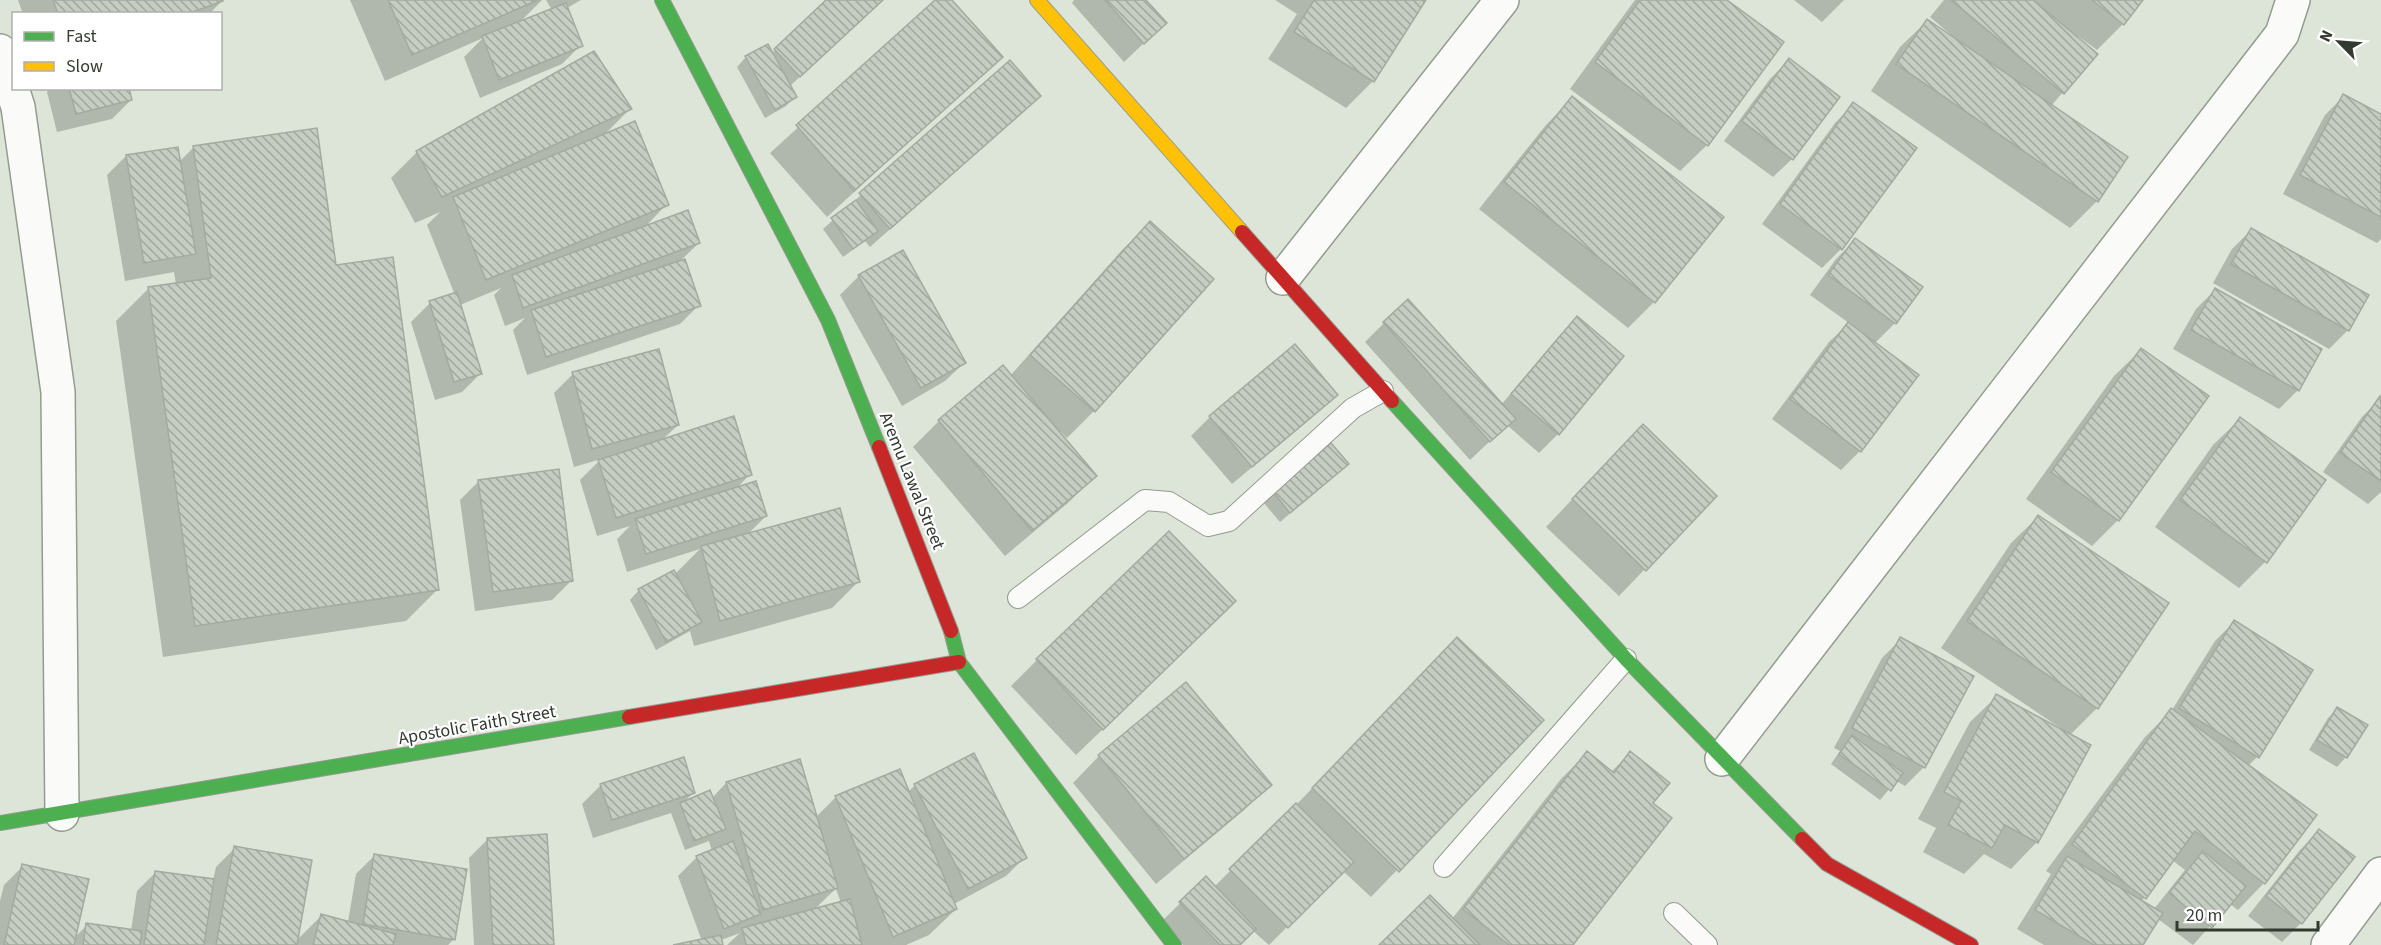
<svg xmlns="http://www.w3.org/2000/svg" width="2381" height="945" viewBox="0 0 2381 945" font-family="'Source Sans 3',sans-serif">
<defs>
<pattern id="building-back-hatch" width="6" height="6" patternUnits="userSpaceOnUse" patternTransform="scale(1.5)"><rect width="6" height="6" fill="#c5ccc2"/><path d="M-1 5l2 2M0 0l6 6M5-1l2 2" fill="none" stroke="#a1a79e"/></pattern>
</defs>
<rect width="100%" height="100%" fill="#dce5d7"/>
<g fill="#0003" fill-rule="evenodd">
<path d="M18 0H221L222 1 209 14H23Z"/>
<path d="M350 0H542L518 24 552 10 546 0H581L567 8 581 45 562 64 480 98 464 57 483 38 385 81Z"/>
<path d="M828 0H882L790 86 795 96 786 106 765 118 737 67 746 57 772 53Z"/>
<path d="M938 0H950L1001 57 827 217 770 153Z"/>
<path d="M1074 0H1144L1165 23 1124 62 1072 3Z"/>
<path d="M1275 0H1424L1373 81 1346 108 1268 59 1297 14Z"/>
<path d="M1635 0H1724L1707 145 1680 171 1570 89Z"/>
<path d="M1794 0H1844L1822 22Z"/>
<path d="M1944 0H2141L2123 24 2097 50 2079 37 2078 39 2096 54 2051 106 2126 157 2097 201 2070 228 1871 91 1900 47 1927 21 1949 36 1950 34 1930 17Z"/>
<path d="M1789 60 1792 159 1773 177 1724 141 1770 79Z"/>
<path d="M1010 62 1039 96 870 247 865 241 843 257 823 229Z"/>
<path d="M50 88H128L131 100 112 119 57 132 47 92Z"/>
<path d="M2344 96 2381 116V239L2377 243 2283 194 2325 115Z"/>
<path d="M1572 98 1654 302 1628 328 1479 209 1546 125Z"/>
<path d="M1854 104 1841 249 1822 268 1762 224 1835 123Z"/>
<path d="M630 109 602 137 667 204 644 228 699 243 679 262 699 305 680 324 527 375 513 330 525 318 505 326 494 295 501 288 460 305 481 373 462 392 435 400 411 322 430 303 455 295 427 225 440 212 415 223 391 178 417 152Z"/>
<path d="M193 148 335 267 438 589 406 621 163 657 116 321 149 288 176 284 174 272 125 281 107 175 126 156 179 162Z"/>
<path d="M1150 223 1212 279 1094 411 1067 438 1061 432 1060 434 1095 476 1069 502 1005 556 913 447 939 421 1010 376 1123 249Z"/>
<path d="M2251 230 2348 330 2329 349 2213 283 2232 249Z"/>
<path d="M1855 240 1921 287 1895 323 1874 344 1860 451 1841 470 1772 419 1829 342 1849 323 1810 295 1836 259Z"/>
<path d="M859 276 964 363 945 381 902 406 840 295Z"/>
<path d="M2215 290 2298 390 2279 409 2173 349 2196 309Z"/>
<path d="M1577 318 1558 434 1539 453 1507 425 1470 460 1365 342 1384 323 1501 405 1558 337Z"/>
<path d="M2141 350 2118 520 2092 546 2026 499 2114 376Z"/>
<path d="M573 374 678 425 661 441 750 474 736 489 766 516 746 536 858 582 832 608 694 646 690 631 656 650 630 600 639 590 675 574 700 549 627 572 617 539 630 526 597 536 580 480 601 459 574 467 554 393Z"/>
<path d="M1336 395 1317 413 1232 484 1191 436 1210 417Z"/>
<path d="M2381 398V492L2368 504 2323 472 2362 417Z"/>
<path d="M2240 419 2265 562 2239 588 2155 527 2213 445Z"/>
<path d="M1617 452 1715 496 1619 596 1546 527Z"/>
<path d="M1337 474 1280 522 1264 503 1274 493Z"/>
<path d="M479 481 571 581 552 600 475 611 460 500Z"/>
<path d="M2038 517 2097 708 2070 735 2037 842 2011 869 1984 854 1964 874 1923 852 1936 828 1918 819 1970 722 1997 696 2061 731 2062 729 1941 648 2011 543Z"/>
<path d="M2234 622 2257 757 2248 766 2264 883 2238 910 2230 904 2193 945 2158 919 2142 945H2044L2017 929 2051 874 2046 871 2145 737 2172 710 2215 641ZM2172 860 2185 870 2154 909 2141 902Z"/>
<path d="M1208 628 1076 755 1011 686 1037 660Z"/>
<path d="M1901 639 1924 767 1905 786 1896 781 1880 800 1831 764 1840 751 1834 748 1882 658Z"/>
<path d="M1431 665 1542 720 1371 897 1343 871 1269 945 1253 931 1238 945H1183L1161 922 1206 878 1214 887 1296 805Z"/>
<path d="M2338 709 2346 757 2337 767 2309 750 2328 718Z"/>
<path d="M1587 753 1611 772 1630 753 1651 804 1572 943 1575 945H1381L1452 919 1561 779Z"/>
<path d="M973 755 1025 857 1006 876 954 904 956 909 929 935 906 945H727L740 933 721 940 722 945H681L702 941 678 876 697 857 712 851 709 841 685 850 671 813 593 838 582 804 601 785 694 792 683 803 712 798 726 783 816 817 835 798 899 771 908 792 915 785ZM836 889 841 903 814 910 829 895Z"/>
<path d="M1099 756 1270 785 1243 811 1156 884 1073 783Z"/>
<path d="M2319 831 2353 857 2301 923 2282 942 2248 916 2300 850Z"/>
<path d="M488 839 552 945H474L469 858Z"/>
<path d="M235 848 296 941 322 915 348 922 356 874 375 855 454 939 448 945H0V901L4 885 23 866 74 938 87 925 131 931 137 891 156 872 213 881 216 867Z"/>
</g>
<g fill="url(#building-back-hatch)" stroke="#a3aa9f" stroke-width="1.5">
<path d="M53 0H223V1L187 14H58Z"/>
<path d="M388 0H538L412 55Z"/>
<path d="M826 0H883L800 77 774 49Z"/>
<path d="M935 0H952L1003 57 854 191 796 125Z"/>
<path d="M1105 0H1146L1167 23 1144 44Z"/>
<path d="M1314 0H1426L1374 82 1294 32Z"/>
<path d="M1640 0H1727L1784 42 1708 146 1595 62Z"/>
<path d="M1951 0H2033L2098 54 2064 94Z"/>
<path d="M2092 0H2143L2124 25Z"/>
<path d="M566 3 583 46 499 80 482 36Z"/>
<path d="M1927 19 2128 157 2098 202 1896 64Z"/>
<path d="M768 44 797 97 775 110 745 56Z"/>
<path d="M594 51 632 109 442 197 416 151Z"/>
<path d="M1789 58 1840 97 1793 160 1742 121Z"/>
<path d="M1010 60 1041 96 890 229 859 193Z"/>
<path d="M69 88H129L132 100 76 114Z"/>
<path d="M2343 94 2381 114V217L2300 175Z"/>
<path d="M1572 96 1724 217 1655 303 1504 182Z"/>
<path d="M1853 102 1917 148 1842 250 1780 204Z"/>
<path d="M635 121 669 205 486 280 453 197Z"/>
<path d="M317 128 336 265 393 257 439 590 195 626 148 287 211 278 193 146Z"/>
<path d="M178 147 196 254 144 263 126 155Z"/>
<path d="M856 200 878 231 853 249 831 218Z"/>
<path d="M688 210 700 243 523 308 512 275Z"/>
<path d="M1150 221 1214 279 1095 412 1030 355Z"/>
<path d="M2251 228 2369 295 2349 331 2231 264Z"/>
<path d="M1855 238 1923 287 1896 324 1828 275Z"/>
<path d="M903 250 966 363 921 388 858 275Z"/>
<path d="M685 259 701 306 546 357 531 310Z"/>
<path d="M2215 288 2322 349 2299 391 2191 330Z"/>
<path d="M457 292 482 374 454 382 429 301Z"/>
<path d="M1408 299 1516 419 1490 442 1383 322Z"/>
<path d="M1577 316 1624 356 1559 435 1511 394Z"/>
<path d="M1848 322 1919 375 1861 452 1790 399Z"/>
<path d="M1295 344 1338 395 1252 467 1209 416Z"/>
<path d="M2141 348 2209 396 2119 521 2051 472Z"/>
<path d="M659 349 679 425 592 449 572 372Z"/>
<path d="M1003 365 1097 476 1032 531 938 420Z"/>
<path d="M2380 396 2381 397V481L2340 453Z"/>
<path d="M734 416 752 475 616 518 598 460Z"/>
<path d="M2240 417 2326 480 2267 563 2180 500Z"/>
<path d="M1643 424 1717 496 1646 571 1572 499Z"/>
<path d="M1331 443 1349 464 1290 513 1273 492Z"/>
<path d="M559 469 573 581 493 592 478 480Z"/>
<path d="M756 481 767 516 646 554 635 519Z"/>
<path d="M840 508 860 582 720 621 701 546Z"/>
<path d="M2038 515 2169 603 2098 709 1967 621Z"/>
<path d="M1169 531 1236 601 1103 730 1036 659Z"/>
<path d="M674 570 702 622 666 642 638 589Z"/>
<path d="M2234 620 2313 670 2259 758 2179 708Z"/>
<path d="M1457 637 1544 720 1399 872 1312 788Z"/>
<path d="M1900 637 1974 676 1925 768 1852 728Z"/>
<path d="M1186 682 1272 785 1184 859 1098 755Z"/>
<path d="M1996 694 2091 745 2038 843 2005 825 1992 848 1948 825 1961 801 1944 792Z"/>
<path d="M2337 707 2368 725 2347 758 2317 740Z"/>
<path d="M2171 708 2317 815 2265 884 2195 831 2146 899 2072 844Z"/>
<path d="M1852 735 1903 773 1891 791 1839 754Z"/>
<path d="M1587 751 1614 773 1630 751 1670 783 1653 803 1672 818 1573 945H1509L1463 909Z"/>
<path d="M974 753 1027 858 968 889 914 784Z"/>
<path d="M684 757 695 793 612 820 600 784Z"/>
<path d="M800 759 838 888 763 910 726 782Z"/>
<path d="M900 769 957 909 893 937 835 796Z"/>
<path d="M710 790 726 829 694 841 680 803Z"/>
<path d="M1296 803 1354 862 1288 928 1229 869Z"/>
<path d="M2319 829 2355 857 2302 924 2266 896Z"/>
<path d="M547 834 554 945H493L487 838Z"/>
<path d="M733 841 761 914 724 929 696 856Z"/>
<path d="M234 846 312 860 297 945H216Z"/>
<path d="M2203 851 2246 886 2212 928 2169 893Z"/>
<path d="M374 854 467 869 455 940 363 924Z"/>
<path d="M2067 856 2163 913 2143 945H2094L2035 910Z"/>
<path d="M22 864 89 879 74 945H4Z"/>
<path d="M155 871 214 879 204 945H144Z"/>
<path d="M1206 876 1256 929 1240 945H1220L1179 902Z"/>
<path d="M1430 895 1480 945H1379Z"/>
<path d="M850 899 862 945H746L742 928Z"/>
<path d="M321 914 396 934 393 945H313Z"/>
<path d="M86 923 142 931 140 945H83Z"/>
<path d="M721 935 723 945H673Z"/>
</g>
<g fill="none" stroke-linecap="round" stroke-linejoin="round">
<g stroke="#949b90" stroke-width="22">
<g id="lane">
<path d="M1018 598 1145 500 1169 502 1208 526 1229 521 1353 408 1383 391"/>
<path d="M1444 867 1626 659"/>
<path d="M1674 913 1707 945"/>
</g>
</g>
<g stroke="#949b90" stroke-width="36">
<g id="street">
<path d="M0 51 18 107 58 392 62 814"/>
<path d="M1283 278 1502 0"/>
<path d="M1722 759 2282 34 2293 0"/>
<path d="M2328 945 2381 874"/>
</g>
</g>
<g stroke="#949b90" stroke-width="16">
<g id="fast">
<path d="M662 0 828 320 879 447"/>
<path d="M1392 401 1626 659 1802 839"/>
<path d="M951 631 959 662 1174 945"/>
<path d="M0 823 629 717"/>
</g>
</g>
<g stroke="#949b90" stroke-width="16">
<path id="slow" d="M1037 0 1242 232"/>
</g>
<g stroke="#949b90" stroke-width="16">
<g id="jam">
<path d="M1242 232 1392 401"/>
<path d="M879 447 951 631"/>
<path d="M629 717 959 662"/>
<path d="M1802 839 1827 864 1971 945"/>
</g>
</g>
<use href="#lane" stroke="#fafbf9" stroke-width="20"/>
<use href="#street" stroke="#fafbf9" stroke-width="33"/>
<use href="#fast" stroke="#4caf50" stroke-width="14"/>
<use href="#slow" stroke="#ffc107" stroke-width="14"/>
<use href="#jam" stroke="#c62828" stroke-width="14"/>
</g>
<g text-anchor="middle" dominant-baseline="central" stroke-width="4.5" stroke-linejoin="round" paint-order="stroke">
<g font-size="18" fill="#333a30" stroke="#fff">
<text transform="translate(912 481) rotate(68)">Aremu Lawal Street</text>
<text transform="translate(477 725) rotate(-10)">Apostolic Faith Street</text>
</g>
</g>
<rect x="12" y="12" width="210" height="78" fill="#ffffff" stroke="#adb0ac" stroke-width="1.5"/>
<rect x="24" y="32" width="30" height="9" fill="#4caf50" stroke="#adb0ac" stroke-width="1.5"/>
<text x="66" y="42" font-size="18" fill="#333a30">Fast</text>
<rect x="24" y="62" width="30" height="9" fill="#ffc107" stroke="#adb0ac" stroke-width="1.5"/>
<text x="66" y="72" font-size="18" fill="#333a30">Slow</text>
<g transform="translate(2339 42) rotate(295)" stroke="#ffffff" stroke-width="4.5" paint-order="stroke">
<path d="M0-4.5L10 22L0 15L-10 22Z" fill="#333a30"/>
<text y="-9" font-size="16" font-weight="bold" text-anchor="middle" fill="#333a30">N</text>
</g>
<path d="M2177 921v9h141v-9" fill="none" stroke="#333a30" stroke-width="3"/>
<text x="2186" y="921" font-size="18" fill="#333a30" stroke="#ffffff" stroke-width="4.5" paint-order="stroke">20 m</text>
</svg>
